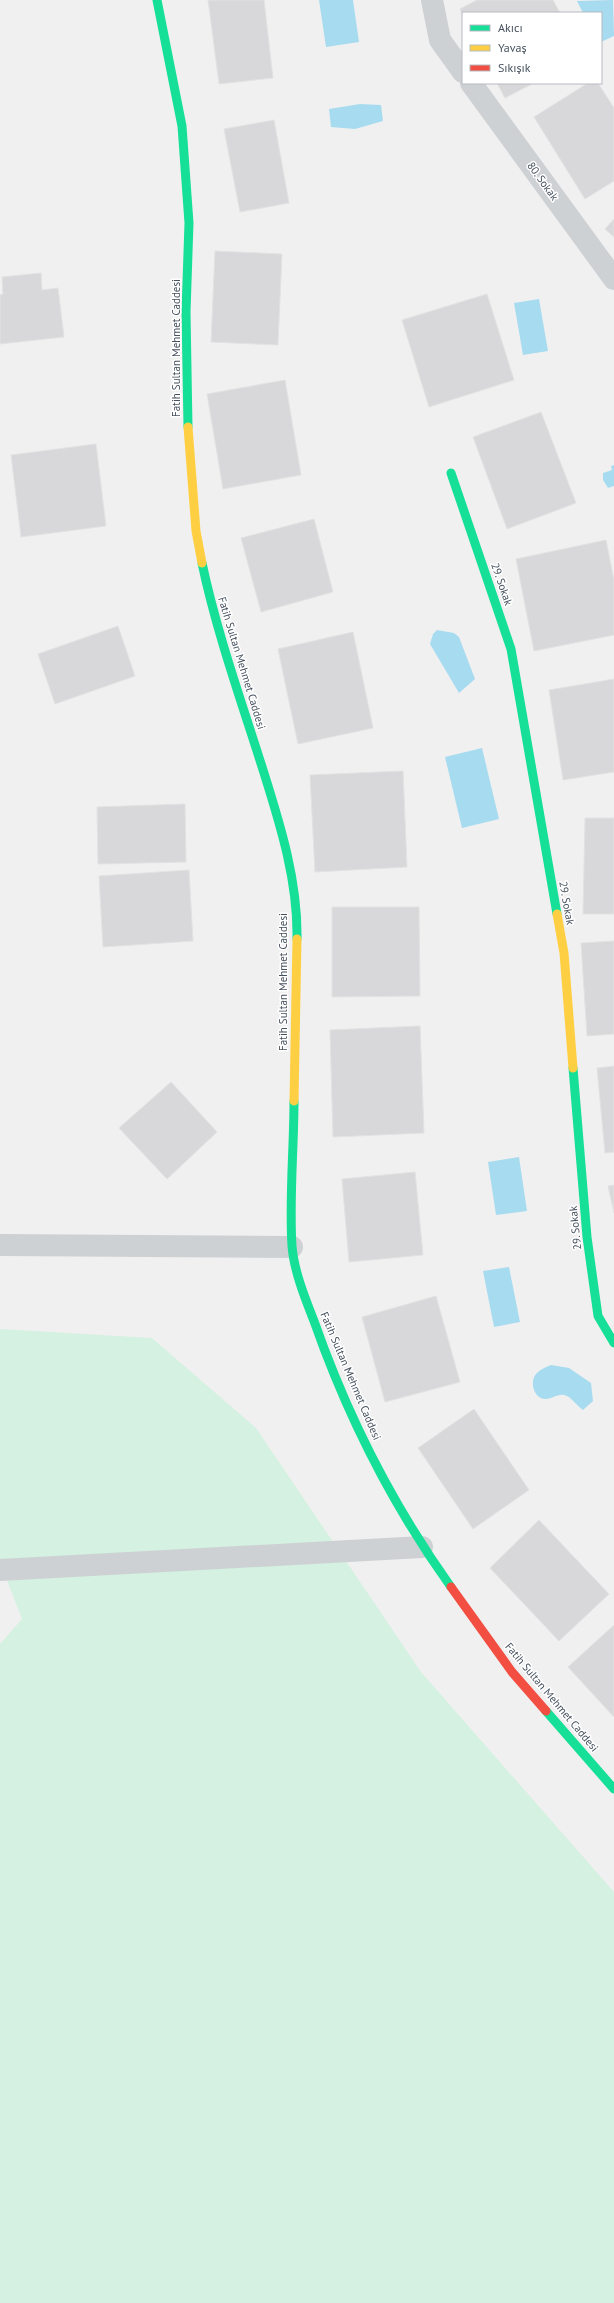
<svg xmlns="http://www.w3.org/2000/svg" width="614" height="2303" viewBox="0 0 614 2303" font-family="'PT Sans',sans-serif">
<rect width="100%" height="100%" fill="#f1f0f0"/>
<path fill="#d4f1e1" d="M0 1329 152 1338 256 1428 421 1672 614 1892V2303H0V1644L22 1619 0 1562Z"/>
<g fill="#a7dbf0">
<path d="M319 0H353L359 42 326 47Z"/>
<path d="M613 0 614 36 601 42V13H583L577 1Z"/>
<path d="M360 104 381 105 383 121 355 129 331 127 329 109Z"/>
<path d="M539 299 548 351 523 355 514 303Z"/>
<path d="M614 465V486L608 488 603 480V473L612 470 611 466Z"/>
<path d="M437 630 454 633 459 637 475 679 459 693 430 644 433 634Z"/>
<path d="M482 748 499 819 462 828 445 757Z"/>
<path d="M519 1157 527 1211 496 1215 488 1162Z"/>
<path d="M509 1267 520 1322 494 1327 483 1271Z"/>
<path d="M551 1365 569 1368 591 1383 593 1401 583 1410C577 1406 573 1399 567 1396 559 1392 553 1399 546 1399 533 1399 529 1380 537 1373 541 1369 546 1367 551 1365Z"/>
</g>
<g fill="#d8d8da" stroke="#e2e2e3">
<path d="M208 0H264L273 78 219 84Z"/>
<path d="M477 0H553L560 13H463V16L460 9Z"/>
<path d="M497 83H534L505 98Z"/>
<path d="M588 83H598L614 108V181L585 199 534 117Z"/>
<path d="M274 120 289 203 240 212 224 129Z"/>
<path d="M614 219V237L605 229Z"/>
<path d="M215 251 282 254 278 345 211 342Z"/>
<path d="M41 273 42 290 58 288 64 337 0 344V295L3 294 2 277Z"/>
<path d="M487 294 514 380 429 407 402 320Z"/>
<path d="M285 380 301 475 223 489 207 394Z"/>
<path d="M541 412 576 503 507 529 473 437Z"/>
<path d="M96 444 106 526 21 537 11 455Z"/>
<path d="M314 519 333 592 261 612 241 538Z"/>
<path d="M606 540 614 580V635L534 651 516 559Z"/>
<path d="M118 626 135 676 55 704 38 654Z"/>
<path d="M353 632 373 728 298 744 278 649Z"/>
<path d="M614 679V772L563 780 549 690Z"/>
<path d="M403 771 407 867 315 872 310 775Z"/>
<path d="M185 804 186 862 98 864 97 807Z"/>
<path d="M585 818H614V914H583Z"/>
<path d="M189 870 193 941 103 947 99 876Z"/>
<path d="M332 907H419L420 996 332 997Z"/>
<path d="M614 941V1034L587 1036 581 943Z"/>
<path d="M420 1026 424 1133 333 1137 330 1030Z"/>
<path d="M614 1066V1152L605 1153 597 1068Z"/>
<path d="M171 1082 217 1132 167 1179 119 1128Z"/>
<path d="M415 1172 423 1255 349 1262 342 1179Z"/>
<path d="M614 1185V1213L608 1186Z"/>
<path d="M436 1296 460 1382 385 1402 362 1317Z"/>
<path d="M474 1409 529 1490 473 1529 418 1448Z"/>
<path d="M539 1520 609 1594 559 1641 490 1568Z"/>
<path d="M614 1625V1717L568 1667Z"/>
</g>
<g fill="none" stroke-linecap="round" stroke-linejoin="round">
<g stroke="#ced1d4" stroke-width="22">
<path d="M432 0 440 40 463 72"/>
<path d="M471 83 614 279"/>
<path d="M0 1245 292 1247"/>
<path d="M0 1570 422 1547"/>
</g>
<g stroke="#16e098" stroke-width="9">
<path d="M157 0 182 126 189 223 186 312 188 427"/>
<path d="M451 473 511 649 557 914"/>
<path d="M202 563C217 634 242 703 264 773 281 827 298 882 297 939"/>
<path d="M573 1068 587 1237 598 1316 614 1343"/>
<path d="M294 1101C294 1148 289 1199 292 1246 294 1271 305 1298 314 1321 347 1415 393 1506 451 1587"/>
<path d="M546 1711 614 1789"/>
</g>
<g stroke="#ffcf43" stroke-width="9">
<path d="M188 427 196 531 202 563"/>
<path d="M557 914 564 953 573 1068"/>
<path d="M294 1101 297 939"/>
</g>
<path stroke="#f24e42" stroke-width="9" d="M451 1587 512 1672 546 1711"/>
</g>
<g text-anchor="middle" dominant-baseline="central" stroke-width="3" stroke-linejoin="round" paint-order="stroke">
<g font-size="11" fill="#46515e" stroke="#fff">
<text transform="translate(543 181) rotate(54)">80. Sokak</text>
<text transform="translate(176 348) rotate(-90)">Fatih Sultan Mehmet Caddesi</text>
<text transform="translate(502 584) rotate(71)">29. Sokak</text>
<text transform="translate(242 663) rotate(73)">Fatih Sultan Mehmet Caddesi</text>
<text transform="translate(567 903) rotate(80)">29. Sokak</text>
<text transform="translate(283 982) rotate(-90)">Fatih Sultan Mehmet Caddesi</text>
<text transform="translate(575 1228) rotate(-96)">29. Sokak</text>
<text transform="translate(351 1376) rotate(67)">Fatih Sultan Mehmet Caddesi</text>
<text transform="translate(552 1697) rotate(50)">Fatih Sultan Mehmet Caddesi</text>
</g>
</g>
<rect x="462" y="12" width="140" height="72" fill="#ffffff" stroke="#b5b9bf"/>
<rect x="470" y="25" width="20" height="6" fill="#16e098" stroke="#b5b9bf"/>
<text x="498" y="32" font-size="12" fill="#46515e">Akıcı</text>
<rect x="470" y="45" width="20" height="6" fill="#ffcf43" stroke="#b5b9bf"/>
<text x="498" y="52" font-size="12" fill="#46515e">Yavaş</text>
<rect x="470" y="65" width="20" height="6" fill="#f24e42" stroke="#b5b9bf"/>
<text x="498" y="72" font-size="12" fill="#46515e">Sıkışık</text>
</svg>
